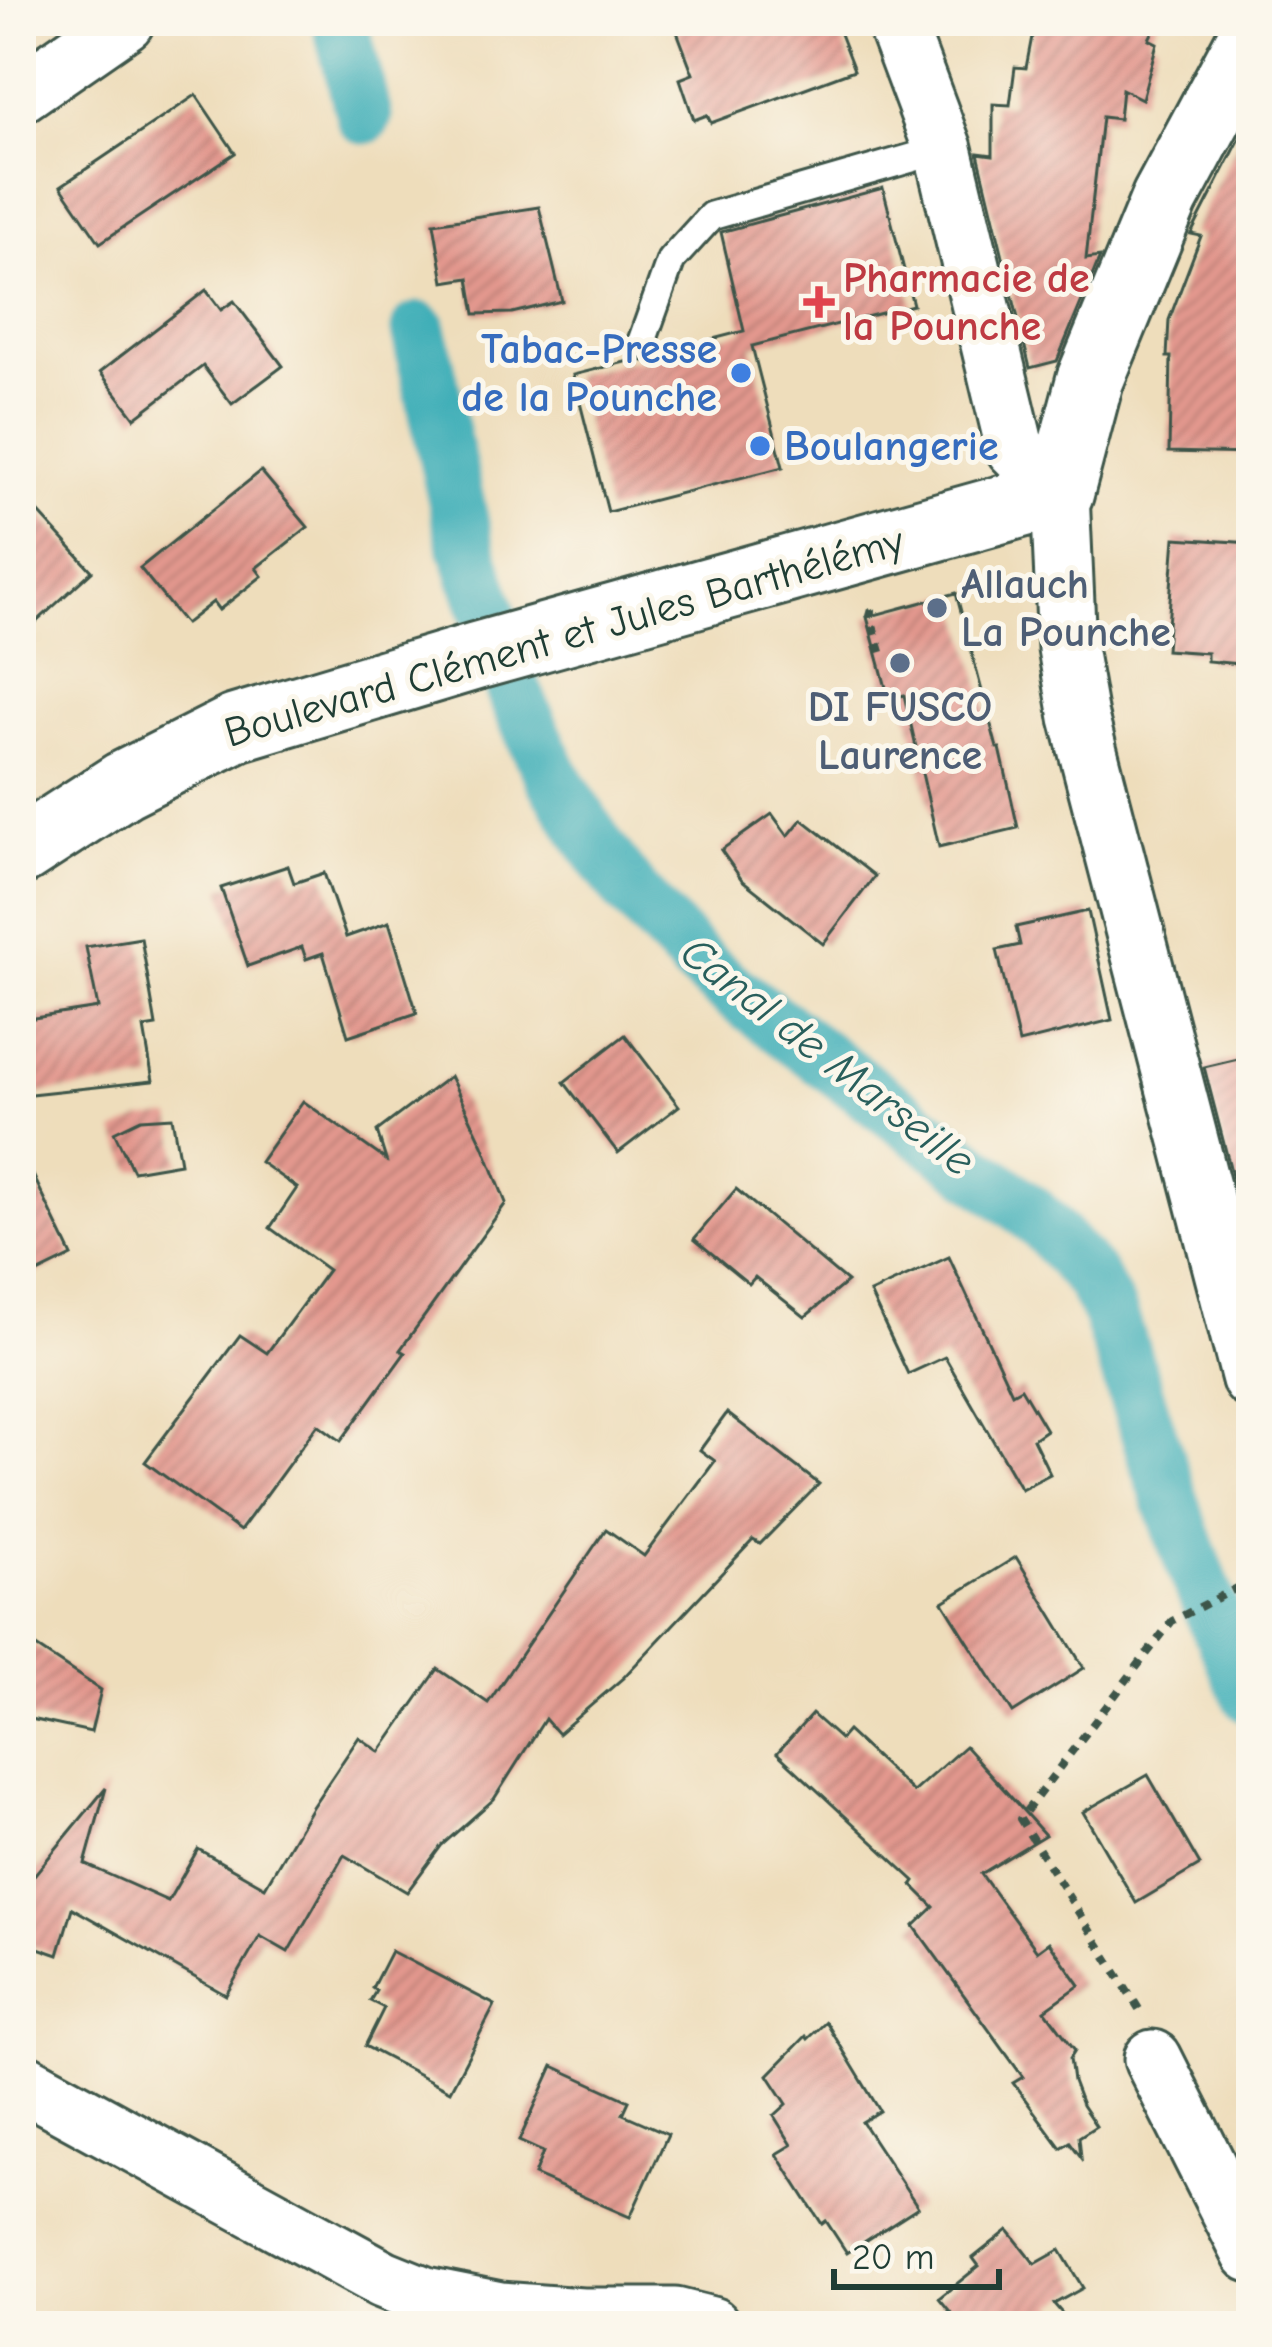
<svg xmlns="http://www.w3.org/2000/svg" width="1272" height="2347" viewBox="0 0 1272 2347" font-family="'Comic Neue',sans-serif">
<defs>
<pattern id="building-hatch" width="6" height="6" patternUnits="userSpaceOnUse" patternTransform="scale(3)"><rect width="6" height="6" fill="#e3988e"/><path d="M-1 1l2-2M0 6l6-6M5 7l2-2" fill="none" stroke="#b77d75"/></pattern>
</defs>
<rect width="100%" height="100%" fill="#fbf7ec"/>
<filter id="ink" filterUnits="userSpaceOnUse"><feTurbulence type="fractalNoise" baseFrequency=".00833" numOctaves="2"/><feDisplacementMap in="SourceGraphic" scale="24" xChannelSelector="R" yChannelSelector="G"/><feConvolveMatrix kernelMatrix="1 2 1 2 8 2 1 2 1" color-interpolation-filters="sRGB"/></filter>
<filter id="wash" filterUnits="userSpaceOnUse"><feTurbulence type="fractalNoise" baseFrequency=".004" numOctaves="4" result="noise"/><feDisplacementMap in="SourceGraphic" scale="48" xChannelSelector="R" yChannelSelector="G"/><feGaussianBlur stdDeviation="2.7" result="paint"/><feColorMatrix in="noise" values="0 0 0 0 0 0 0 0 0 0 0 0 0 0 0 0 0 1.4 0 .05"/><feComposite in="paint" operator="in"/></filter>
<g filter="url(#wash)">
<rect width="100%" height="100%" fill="#edb"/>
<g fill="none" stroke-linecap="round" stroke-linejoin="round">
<g stroke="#3fafb8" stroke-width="57">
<path d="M340 21 364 116"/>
<path d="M419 330 465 542 514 692 553 777 599 850 630 891 696 961 728 988 1021 1205 1045 1226 1091 1278 1109 1312C1152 1441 1189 1575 1251 1696"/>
</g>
</g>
<g id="blocks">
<g fill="url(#building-hatch)">
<path d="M673 21H835L854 70 711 123 707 115 694 120 680 79 693 74Z"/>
<path d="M1035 21H1158L1149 39 1157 43 1142 99 1122 89 1119 119 1102 117 1086 259 1100 257 1057 361 1030 368 978 153 993 155V104L1010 105 1015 67 1026 68Z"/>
<path d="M196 95 235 153 100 243 61 186Z"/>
<path d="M1251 117V454L1169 452 1171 357H1167L1169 320 1201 236 1191 234Z"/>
<path d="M883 188 913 305 752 346 783 467 608 512 573 375 633 360 645 361 655 354 744 331 721 232Z"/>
<path d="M539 207 562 301 512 313 475 314 469 278 444 282 434 223Z"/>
<path d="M206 290 221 310 234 301 283 366 232 404 203 366 135 418 100 372Z"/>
<path d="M261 471 308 527 256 568 262 576 219 610 213 602 185 624 140 568Z"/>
<path d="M21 493 92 571 21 636Z"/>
<path d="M1175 538 1251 543V665L1207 661V653L1166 650Z"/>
<path d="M956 593 997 748H1000L1018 828 939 847 904 695 889 699 867 617Z"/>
<path d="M772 814 788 836 802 819 875 876 823 944 742 880 721 850Z"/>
<path d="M288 866 294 883 324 873 346 937 389 922 417 1013 348 1036 323 953 306 959 302 947 248 966 221 888Z"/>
<path d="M1088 911 1112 1020 1019 1043 997 950 1020 945 1016 927Z"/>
<path d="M141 938 156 1026 144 1028 153 1081 21 1095V1020L98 1008 86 947Z"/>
<path d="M625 1035 679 1106 618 1153 564 1082Z"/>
<path d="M1251 1056V1200L1239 1202 1204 1067Z"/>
<path d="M450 1076 483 1145 506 1203 400 1350 405 1353 341 1441 318 1424 240 1531 145 1462 240 1335 267 1353 328 1270 270 1228 297 1188 260 1162 303 1101 386 1160 377 1131Z"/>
<path d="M172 1117 180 1163 133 1171 114 1132 141 1119Z"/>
<path d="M21 1150 72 1256 21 1281Z"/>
<path d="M736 1189 847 1282 805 1317 755 1277 749 1284 694 1239Z"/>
<path d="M949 1257 1012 1393 1021 1388 1046 1430 1033 1439 1050 1474 1021 1489 945 1357 908 1374 870 1293Z"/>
<path d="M727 1413 819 1484 760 1544 753 1540 623 1678 558 1734 545 1719 494 1799 441 1846 407 1892 344 1855 288 1952 260 1936 226 1995 72 1908 58 1955 21 1942V1891L106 1788 85 1864 168 1901 198 1849 265 1887 312 1807 359 1737 380 1752 438 1669 488 1703 606 1529 644 1556 715 1461 700 1450Z"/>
<path d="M1016 1557 1084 1668 1013 1713 943 1602Z"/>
<path d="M21 1637 101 1690 91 1732 21 1717Z"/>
<path d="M812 1714 840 1739 847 1731 913 1792 965 1746 1045 1835 981 1874 1037 1951 1049 1942 1080 1985 1045 2010 1075 2050 1070 2058 1073 2081 1082 2105 1096 2126 1079 2137 1081 2157 1070 2142 1061 2148 1013 2083 1023 2077 914 1926 934 1907 912 1885 915 1881 777 1753Z"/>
<path d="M1148 1775 1200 1865 1136 1903 1083 1812Z"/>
<path d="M391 1951 495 2005 450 2091 365 2046 384 2008 370 2001 376 1991 372 1988Z"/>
<path d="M826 2022 880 2111 862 2122 918 2207 847 2253 826 2221 822 2224 777 2154 792 2145 774 2116 787 2104 768 2075 806 2036 808 2039Z"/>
<path d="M553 2066 629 2101 623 2114 668 2134 630 2217 534 2175 543 2152 519 2141Z"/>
<path d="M1008 2230 1035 2264 1060 2250 1083 2288 1054 2304 1073 2326H962L939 2298 979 2266 973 2258Z"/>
</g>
</g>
</g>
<g filter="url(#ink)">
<use href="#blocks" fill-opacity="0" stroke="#3e5548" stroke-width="3"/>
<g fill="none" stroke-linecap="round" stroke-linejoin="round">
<g stroke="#3e5548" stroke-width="33">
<path id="service" d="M641 344 671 260 711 216 943 149"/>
</g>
<g stroke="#3e5548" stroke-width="63">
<g id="minor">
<path d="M895 21 943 149 1015 448 1060 493 1067 648 1079 717 1251 1379"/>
<path d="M21 93 125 21"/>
<path d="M1153 2059 1251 2253"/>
<path d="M21 2081 383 2279 425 2296 500 2311 582 2317H675L711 2326"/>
</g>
</g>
<g stroke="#3e5548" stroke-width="72">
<path id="tertiary" d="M21 851 123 785 236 728 476 656 1060 493 1090 380 1165 198 1251 38"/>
</g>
<g stroke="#3e5548" stroke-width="8" stroke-dasharray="9 9" stroke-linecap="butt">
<path d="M872 609 870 616 882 655H886"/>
<path d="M1139 2009 1020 1819 1172 1621 1251 1581"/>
</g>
<use href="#service" stroke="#fff" stroke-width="27"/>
<use href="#minor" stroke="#fff" stroke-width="57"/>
<use href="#tertiary" stroke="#fff" stroke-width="66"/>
</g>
</g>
<path fill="#e0444e" stroke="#fbf7ec" stroke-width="4.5" d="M813 284h12v12h12v12h-12v12h-12v-12h-12v-12h12z"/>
<g fill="#3f7fe0" stroke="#fbf7ec" stroke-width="4.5">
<circle cx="741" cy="373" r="12"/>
<circle cx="760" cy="446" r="12"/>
</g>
<g fill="#5c6f8a" stroke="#fbf7ec" stroke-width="4.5">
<circle cx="937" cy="608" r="12"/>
<circle cx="900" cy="663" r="12"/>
</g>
<g text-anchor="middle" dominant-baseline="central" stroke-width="10" stroke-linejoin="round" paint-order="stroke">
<g font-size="42" font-weight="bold" fill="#be3a42" stroke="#fbf7ec" text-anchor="start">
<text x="843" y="278">Pharmacie de<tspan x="843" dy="48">la Pounche</tspan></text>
</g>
<g font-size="42" font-weight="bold" fill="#366cbe" stroke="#fbf7ec" text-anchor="end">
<text x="717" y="349">Tabac-Presse<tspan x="717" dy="48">de la Pounche</tspan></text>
<text x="784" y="446" text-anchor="start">Boulangerie</text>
</g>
<g font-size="42" font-weight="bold" fill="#4e5e75" stroke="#fbf7ec" text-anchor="start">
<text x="961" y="584">Allauch<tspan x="961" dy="48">La Pounche</tspan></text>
<text x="900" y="707" text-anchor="middle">DI FUSCO<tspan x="900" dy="48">Laurence</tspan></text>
</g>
<g font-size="42" fill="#1f3d34" stroke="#fbf7ec">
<text transform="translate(564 637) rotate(-16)">Boulevard Clément et Jules Barthélémy</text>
</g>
<g font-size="45" font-style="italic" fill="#295f5c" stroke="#fbf7ec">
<text transform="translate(828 1056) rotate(38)">Canal de Marseille</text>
</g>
</g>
<rect width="1272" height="2347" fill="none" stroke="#fbf7ec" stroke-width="72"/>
<path d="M834 2269v18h165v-18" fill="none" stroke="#1f3d34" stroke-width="6"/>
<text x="852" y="2269" font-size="36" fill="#1f3d34" stroke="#fbf7ec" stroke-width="9" paint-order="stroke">20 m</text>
</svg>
